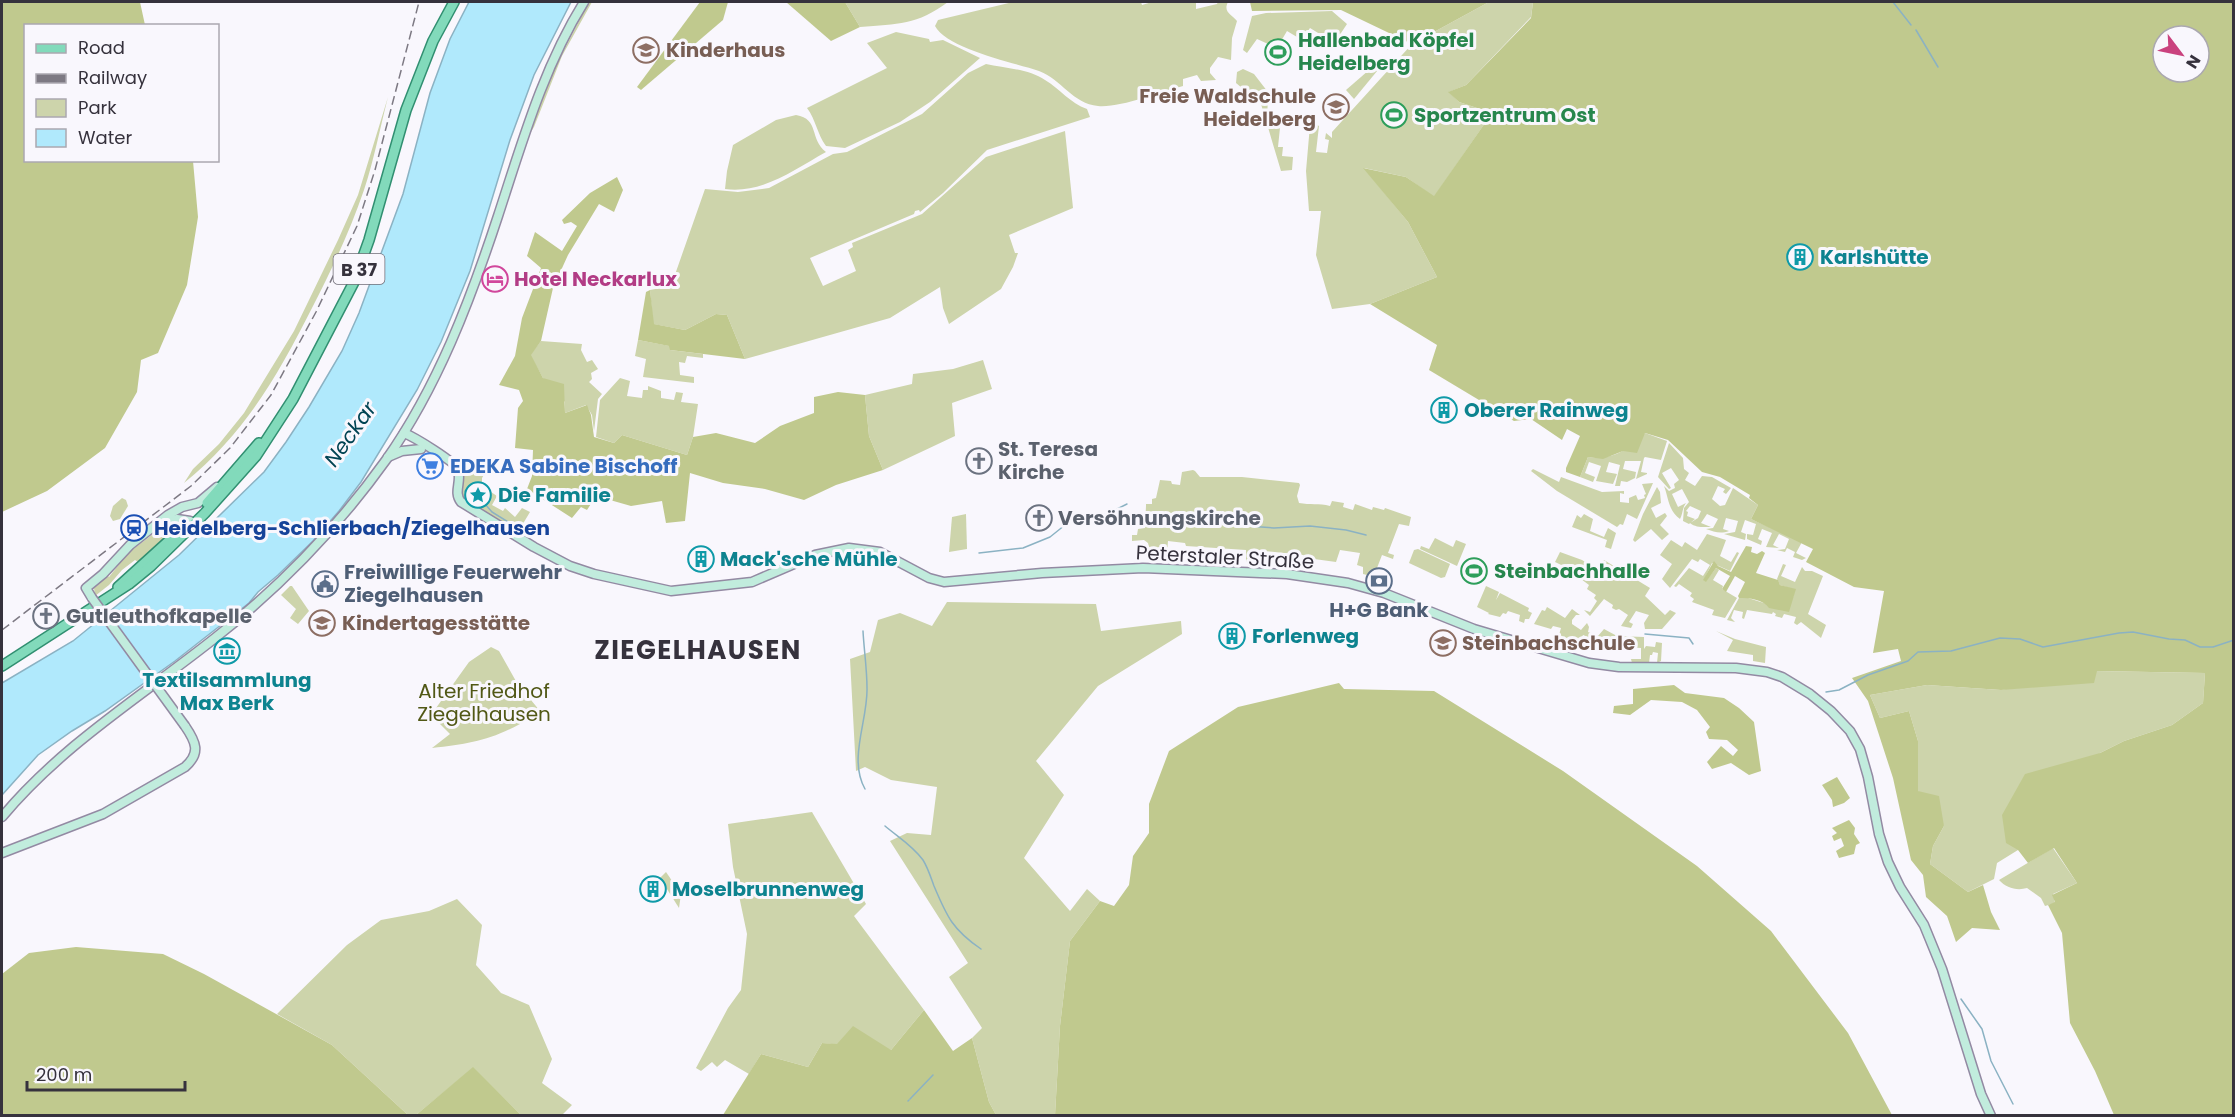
<svg xmlns="http://www.w3.org/2000/svg" width="2235" height="1117" viewBox="0 0 2235 1117" font-family="Poppins,sans-serif">
<rect width="100%" height="100%" fill="#f9f7fd"/>
<g fill="#cdd4ab">
<path d="M589 2H592L562 56 534 127 526 140 552 73Z"/>
<path d="M845 2H948C917 25 898 24 860 27Z"/>
<path d="M1013 2H1141L1142 5 1152 2H1196V9L1217 4 1218 2H1228C1223 12 1231 14 1237 21L1232 38 1231 60 1218 57 1210 68V73L1216 80 1201 81 1197 75 1183 79V86C1160 92 1120 108 1098 106 1073 104 1061 79 1039 71 1015 63 947 49 935 26L938 20Z"/>
<path d="M1489 2H1533L1531 17 1466 85 1449 92 1459 102 1492 113 1434 197 1406 177 1364 168 1408 222 1437 277 1370 304 1332 309 1316 255 1321 211H1309L1306 171 1310 125 1306 123 1307 119 1319 126 1316 152 1327 153 1329 140 1325 139 1326 133 1332 138V132L1412 44Z"/>
<path d="M1332 11 1347 24 1331 48 1326 47 1323 36 1310 28 1302 40 1287 31 1277 48 1257 39 1247 53 1243 50 1252 16 1266 13Z"/>
<path d="M896 32 929 39 930 42 943 40 980 58 930 102 900 122 845 148 826 146C817 134 816 120 807 108L887 68 867 43Z"/>
<path d="M1384 57 1387 59 1354 99 1346 90Z"/>
<path d="M986 64C1004 68 1029 69 1045 80 1060 89 1070 103 1087 109L1090 117 987 150 943 193 920 212 919 210 915 211 914 214 810 258 823 286 856 271 848 250 853 247 852 243 922 214 986 157 1065 131 1073 208 1009 235 1015 253H1018L1013 267 1001 289 949 324 943 308 940 287 890 318 745 359 727 315 716 314 685 330 653 324 650 290 671 286 705 189 738 192 769 188 833 154 847 152 922 114 968 73Z"/>
<path d="M1243 69 1254 74 1271 96 1268 100 1267 116 1281 118 1278 147H1283L1282 156 1293 157 1292 170 1281 171 1261 104 1236 83 1237 72Z"/>
<path d="M388 97C380 128 374 160 364 190 350 231 332 269 312 308 277 377 245 433 184 483L193 469 219 444 244 413 294 331 338 240 358 195Z"/>
<path d="M796 115C820 119 809 139 826 152 795 169 763 194 725 189L727 171 733 145 776 120Z"/>
<path d="M638 340 670 346V350L703 354V358L687 356 685 363 679 362 680 375 694 377V383L643 377 646 359 635 356Z"/>
<path d="M541 341 582 344 581 350 587 362 592 360 598 369 591 373 592 379 589 382 602 394 598 399 594 431 592 415 586 405 565 413V402L543 378 530 355Z"/>
<path d="M983 360 992 389 952 403 955 436 883 470 869 436 865 395 912 384 913 374 953 369Z"/>
<path d="M620 378 630 381 627 396 642 398 643 390H648V386L661 391V398L674 400 676 392 683 393 681 402 698 404 693 437 687 455 622 435 614 443 596 437 600 400Z"/>
<path d="M1645 433 1667 441 1661 460 1645 457 1644 458 1641 472 1647 473V474L1636 479 1641 461H1625L1623 469 1636 472 1635 478 1627 482 1621 481 1620 486H1615L1620 465 1609 462 1606 472 1617 474 1613 484 1596 481 1601 466 1589 462 1585 473 1595 477 1593 482 1580 477 1588 457C1616 460 1625 450 1645 433Z"/>
<path d="M1669 443 1683 458 1684 469 1689 473 1685 480 1695 486 1702 476 1712 477 1731 488 1726 494 1723 492 1725 489 1718 486 1712 499 1720 506 1725 505 1733 488 1758 505 1751 519 1802 542 1796 553 1806 558 1802 560 1793 557 1795 552 1787 548 1785 552 1777 550 1785 549 1789 539 1779 534 1773 545 1779 548 1766 547 1772 533 1762 529 1758 539 1762 541 1761 545 1747 539V534L1753 535 1756 524 1745 520 1741 532 1746 534 1745 540 1724 534 1735 532 1738 521 1726 518 1723 529 1729 531C1721 534 1714 532 1706 529L1713 528 1718 519 1707 514 1701 523 1711 527C1704 527 1696 528 1690 523L1698 518 1701 511 1690 506 1686 511 1688 512 1687 516 1695 519 1689 524 1683 521 1684 508 1689 502 1682 489 1672 494 1678 507 1686 503C1682 508 1683 514 1680 519 1668 510 1669 499 1664 486L1669 491 1675 488 1674 484 1679 480 1671 468 1662 473 1671 488 1669 489 1658 477Z"/>
<path d="M1533 469 1559 482 1561 477 1602 492 1624 491V494L1620 493V502L1629 503V498L1636 495 1638 500 1645 498 1644 495 1646 494 1642 484 1653 483 1637 519 1627 514 1623 525 1620 524 1617 527 1557 491 1531 471Z"/>
<path d="M1193 470 1195 471 1200 477H1242L1299 483 1300 485 1297 496 1299 503C1310 505 1319 503 1330 506L1332 501 1344 503 1343 507 1353 510 1355 504 1372 510 1373 507 1384 510 1385 508 1411 517 1409 526 1399 524 1388 553 1394 555 1393 559 1382 555 1377 568 1382 571 1379 578 1363 574V567L1357 565 1360 553 1340 550 1336 562 1307 558 1303 555 1255 550 1253 563 1246 562V550L1186 546 1185 543 1168 541 1167 553 1150 551 1148 543 1144 540 1132 541V535H1137L1138 529 1145 528 1146 506V504H1152V499L1156 498 1160 480 1171 481 1172 484 1180 485 1182 472Z"/>
<path d="M467 471 485 473 482 478V486L497 496 492 505 503 511 505 508 515 517 522 508 530 512 518 532 468 504 461 496 462 476Z"/>
<path d="M1657 487 1660 492 1661 503 1651 508 1656 518 1665 513 1667 516 1660 525 1669 534 1662 540 1651 529 1635 542 1633 540 1643 514Z"/>
<path d="M122 498 126 500 128 506 120 519 113 521 110 516 113 506Z"/>
<path d="M966 514 967 549 949 552 952 517Z"/>
<path d="M1584 514 1593 519 1590 531 1604 537 1608 528 1616 533 1611 549 1605 547 1607 540 1572 527 1577 515 1581 518Z"/>
<path d="M165 525 170 531 168 535 138 562 135 560 122 570 109 585 95 596 94 588 108 576 109 577 128 553Z"/>
<path d="M1707 534 1726 540 1720 556 1731 562 1737 552 1739 553 1730 571 1712 563 1704 580 1706 581 1716 568 1719 570 1713 580 1723 586 1722 589 1737 598 1725 618 1712 615 1714 610 1692 602 1694 599 1690 596 1692 593 1679 584 1676 587 1674 586 1689 568 1703 576 1710 565 1700 559 1698 562 1692 559 1670 588 1662 579 1672 564 1660 555 1671 540 1682 547 1685 542 1697 550Z"/>
<path d="M1435 538 1453 547 1456 540 1466 544 1457 566 1420 549 1421 546 1429 549Z"/>
<path d="M1418 549 1450 564 1445 577 1441 578 1409 563 1414 550Z"/>
<path d="M1560 552 1582 560 1598 570 1604 560 1650 588 1645 596 1665 615 1670 610 1676 613 1662 629H1645L1644 623 1649 615 1636 611 1629 622 1633 624 1631 628 1621 626 1628 615 1619 609 1616 610 1612 608 1613 605 1604 599 1590 616 1584 610 1590 612 1597 601 1594 598 1596 595 1587 589 1589 585 1573 573 1574 571 1555 562Z"/>
<path d="M1783 564 1786 565 1781 576 1795 582 1802 567 1805 571H1812L1823 576 1808 614 1826 625 1821 638 1801 622 1797 625 1794 623 1796 617 1784 614 1782 618 1775 616 1776 614 1773 612 1772 614 1747 610 1744 619 1742 618 1743 612 1734 610 1731 618 1735 622 1727 620 1739 598H1748L1767 604 1793 597 1795 590 1780 585 1777 579Z"/>
<path d="M290 586H292L309 611 298 624 290 618 296 609 281 595Z"/>
<path d="M1486 586 1499 592 1496 600 1500 593 1529 608 1528 611 1532 613 1529 619H1525L1524 623 1519 621 1520 615 1508 611 1506 614 1503 613 1500 617 1488 614 1489 613 1477 607Z"/>
<path d="M947 602 1096 604 1101 631 1181 621 1182 634 1098 686 1036 761 1064 795 1024 858 1070 911 1087 889 1100 901 1070 941 1060 1026 1055 1115H996L989 1102 972 1038 982 1028 949 977 968 963 890 841 907 833 931 835 937 787 891 780 865 767 856 771 850 659 870 652 878 620 900 613 932 626Z"/>
<path d="M1547 607 1565 618 1572 609 1580 615H1576L1572 620V624L1581 630 1587 623 1589 627 1588 632 1598 636 1604 629 1617 636 1644 637V649L1646 646 1655 647 1656 642 1662 643 1661 661 1657 663 1658 653 1653 652 1652 655H1650L1649 663H1632L1631 659H1641V648L1625 647 1626 639 1604 640 1603 650 1595 648 1597 642 1588 639V637L1583 635 1578 645 1558 638 1561 628 1553 626 1551 629 1534 624 1542 610 1545 611Z"/>
<path d="M1716 631 1735 639 1766 647 1765 663 1753 661V655L1727 651 1733 640Z"/>
<path d="M491 647 499 651 517 683 540 711C534 718 528 720 520 724 488 741 468 744 432 748L450 734 431 715 469 662Z"/>
<path d="M2096 671 2205 673 2203 703 2172 725 2124 741 2100 753 2018 850 1997 863 1994 879 1968 892 1930 864 1933 846 1944 826 1918 791V741L1909 711 1880 718 1870 695 1927 685 2001 690Z"/>
<path d="M812 812 866 904 854 916 924 1010 891 1050 822 1043 808 1067 761 1054 749 1074 725 1060 717 1067 712 1062 701 1071 696 1068 728 1008 741 990 747 934 733 867 728 824Z"/>
<path d="M2053 848 2077 883 2053 894 2055 903 2045 906 2041 898 2027 888C2017 891 2006 888 1999 880Z"/>
<path d="M666 872 681 894 679 908 660 878Z"/>
<path d="M457 899 482 925 476 965 501 993 529 1005 552 1059 542 1083 572 1105 562 1115H521L473 1068 416 1115H408L332 1045 277 1014 347 945 381 920 429 911Z"/>
</g>
<g fill="#c0c98e" fill-rule="evenodd">
<path d="M2 2H140L145 25 26 26V160L193 161 198 217 187 285 158 353 141 360 137 392 105 448 47 491 2 512Z"/>
<path d="M700 2H728L723 20 641 90 637 87Z"/>
<path d="M786 2H845L860 27 831 41Z"/>
<path d="M1250 2H1489L1412 44 1341 10 1252 11Z"/>
<path d="M1533 2H2233V1115H2114L2095 1071 2070 1023 2062 933 2048 905 2055 902 2052 895 2077 883 2054 848 2028 863 2018 850 2006 843 2002 815 2025 774 2100 753 2124 741 2172 725 2203 703 2205 673 2097 671 2094 683 2001 690 1927 685 1870 695 1880 718 1909 711 1918 741V791L1939 796 1944 826 1933 846 1930 864 1968 892 1983 885 1991 912 2000 930 1972 928 1956 942 1947 916 1926 897 1923 875 1911 860 1893 778 1868 701 1852 678 1901 661 1898 649 1873 653 1884 591 1854 587 1806 562 1813 549 1751 519 1758 505 1749 498 1750 495 1720 477 1702 472 1668 440 1645 433 1637 453 1623 451 1603 459 1588 457 1580 477 1566 472V468L1580 436 1567 429 1562 440 1531 419 1514 421 1429 370 1437 345 1370 304 1437 277 1408 222 1363 168 1406 177 1434 196 1492 113 1459 102 1448 92 1466 85 1531 18ZM2163 36H2199V72H2163Z"/>
<path d="M617 177 623 190 614 212 599 204 568 255 553 288 541 341 531 355 543 378 564 384 565 413 587 405 591 415 594 437 614 443 622 435 687 455 693 437 716 433 755 443 780 426 814 413V397L838 392 865 395 869 436 883 470 836 485 804 500 765 489 723 483 690 473 685 521 666 523 662 501 631 506 596 496 587 510 581 507 572 518 527 489 532 476 533 450 515 448 518 408 523 401 519 390 499 385 515 356 522 318 541 268 527 256 535 232 562 251 577 226 571 222 564 224 562 220 590 193Z"/>
<path d="M650 290 654 324 685 330 716 314 727 315 745 359 670 350 669 346 638 340 646 292Z"/>
<path d="M1746 546 1752 547 1751 552 1757 554 1762 551 1765 553 1756 573 1778 580 1780 585 1796 589 1789 612 1769 608C1763 599 1749 598 1739 598L1738 596 1745 582 1735 576 1726 592 1722 589 1730 576 1716 568 1706 582 1703 580 1714 561 1718 566 1731 572Z"/>
<path d="M1339 683 1344 689 1434 691 1563 771 1697 866 1771 931 1848 1033 1892 1115H1055L1060 1026 1070 941 1100 901 1114 906 1129 885 1133 856 1149 833V804L1169 751 1238 707Z"/>
<path d="M1674 685 1685 693 1724 698 1739 708 1754 722 1761 771 1749 775 1731 763 1712 769 1707 762 1721 746 1733 756 1738 750 1727 740 1709 739 1706 732 1710 727 1697 710 1682 702 1651 700 1630 715 1613 713 1614 706 1633 704V689Z"/>
<path d="M1837 777 1850 798 1844 803 1833 807 1832 800 1822 785Z"/>
<path d="M1849 820 1855 828 1854 834 1860 843 1856 845 1854 854 1839 858 1836 851 1844 846 1841 838 1834 841 1832 836 1837 833 1832 828Z"/>
<path d="M76 947 163 954 204 974 332 1045 408 1115H2V974L29 953Z"/>
<path d="M924 1010 953 1051 972 1038 989 1102 996 1115H723L761 1054 808 1067 822 1043 837 1044 853 1026 891 1050Z"/>
<path d="M473 1067 521 1115H416Z"/>
</g>
<path fill="#b0e9fc" stroke="#8bb2c3" stroke-width="1.5" d="M469 2H571L534 75 510 140 470 271 441 342 417 390 361 482 339 511 313 541 278 575 258 592 249 603 175 661 105 711 72 731 38 755 2 795V683L73 641 179 555 264 472 286 442 309 407 342 351 359 313 403 194 430 93 450 39Z"/>
<g fill="none" stroke-linecap="round" stroke-linejoin="round">
<g stroke="#8bb2c3" stroke-width="1.5">
<path d="M1893 2 1911 25"/>
<path d="M1916 30 1938 67"/>
<path d="M465 491 470 497 485 504 492 512 518 528"/>
<path d="M1175 521 1274 528 1310 526 1346 530 1366 535"/>
<path d="M979 553 1023 548 1050 537 1065 525 1079 518 1107 514 1127 504"/>
<path d="M863 631C864 650 867 669 867 688 868 720 848 759 865 789"/>
<path d="M1645 634 1689 638 1693 644"/>
<path d="M1826 692 1839 690 1868 675 1908 661 1918 652 1951 651 2000 638 2020 639 2043 647 2119 633 2133 632 2169 639 2185 640 2200 647H2213L2234 640"/>
<path d="M885 826C898 837 913 846 923 860 928 868 931 878 934 886 947 917 953 930 981 949"/>
<path d="M1961 999 1982 1029 1991 1061 2013 1104"/>
<path d="M910 1099 933 1075"/>
<path d="M908 1101 909 1100"/>
</g>
<g stroke="#938aa3" stroke-width="11">
<g id="secondary">
<path d="M404 433C414 437 456 462 458 470 462 482 453 492 461 502L534 547 570 566 594 574 671 591 752 582 815 555 849 548 880 552 929 578 944 582 1042 573 1143 568 1287 574 1348 583 1384 593 1474 629 1589 663 1619 667 1736 668 1767 672 1782 677 1810 694 1831 711 1850 731 1860 749 1868 777 1879 834 1888 862 1900 887 1924 925 1942 969 1981 1094 1991 1116"/>
<path d="M388 457 402 451 421 449"/>
<path d="M164 521 174 529 176 534"/>
<path d="M161 522 177 519 190 521"/>
<path d="M92 598 86 588 103 574 130 545 168 515 182 507 198 503 217 487"/>
<path d="M2 817C62 745 142 696 215 638 280 587 338 527 386 460 438 386 470 301 498 216 522 143 543 68 584 2"/>
<path d="M2 853 103 814 185 767C201 753 196 742 185 726"/>
</g>
</g>
<g stroke="#318f71" stroke-width="12">
<g id="primary">
<path d="M207 503 259 443"/>
<path d="M118 587 172 538"/>
<path d="M2 666 129 584 151 566 205 513 256 456 293 399 354 282 369 240 406 110 433 41 454 2"/>
</g>
</g>
<use href="#secondary" stroke="#c1ecdd" stroke-width="8"/>
<use href="#primary" stroke="#82dabb" stroke-width="9"/>
<path stroke="#7d7983" stroke-width="1.5" stroke-dasharray="9 4.5" stroke-linecap="butt" d="M2 630 191 486 230 448 271 395 316 312 357 226 375 170 419 2"/>
<g stroke="#938aa3" stroke-width="11" stroke-linecap="butt">
<path id="secondary-bridge" d="M92 598 185 726"/>
</g>
<use href="#secondary-bridge" stroke="#c1ecdd" stroke-width="8"/>
</g>
<defs>
<g id="school-ring" transform="scale(1.35)"><circle r="9.5" fill="#f9f7fd" stroke="#8d6e63" stroke-width="1.5"/><path d="M0-5L7-2L0 1L-7-2ZM-4 1L0 2.5L4 1V4Q0 6-4 4Z" fill="#8d6e63"/></g>
<g id="stadium-ring" transform="scale(1.35)"><circle r="9.5" fill="#f9f7fd" stroke="#2e9e5b" stroke-width="1.5"/><path d="M0-5a6.5 5 0 1 0 0 10a6.5 5 0 1 0 0-10ZM-3.5-1.8h7v3.6h-7Z" fill="#2e9e5b"/></g>
<g id="building-ring" transform="scale(1.35)"><circle r="9.5" fill="#f9f7fd" stroke="#0f9aa8" stroke-width="1.5"/><path d="M-4-6H4V6H1V3H-1V6H-4ZM-2.5-4.3h1.7v1.8h-1.7ZM.8-4.3h1.7v1.8H.8ZM-2.5-1h1.7V.8h-1.7ZM.8-1h1.7V.8H.8Z" fill="#0f9aa8"/></g>
<g id="hotel-ring" transform="scale(1.35)"><circle r="9.5" fill="#f9f7fd" stroke="#d1479c" stroke-width="1.5"/><path d="M-6-4.5h1.5V1H6V5H4.5V3h-9V5H-6ZM-4 0a1.8 1.8 0 1 1 3.6 0ZM.5 0V-2.5h3Q6-2.5 6 0Z" fill="#d1479c"/></g>
<g id="church-ring" transform="scale(1.35)"><circle r="9.5" fill="#f9f7fd" stroke="#6b7280" stroke-width="1.5"/><path d="M-1.2-6h2.4v3.5h3.3v2.4h-3.3V6h-2.4V-.1h-3.3v-2.4h3.3Z" fill="#6b7280"/></g>
<g id="supermarket-ring" transform="scale(1.35)"><circle r="9.5" fill="#f9f7fd" stroke="#3f7fe0" stroke-width="1.5"/><path d="M-6-5.5h2.5l.6 2H6L4.5 2H-2.5L-4.4-4H-6ZM-1.5 3.2a1.3 1.3 0 1 0 .1 0ZM3 3.2a1.3 1.3 0 1 0 .1 0Z" fill="#3f7fe0"/></g>
<g id="sight-ring" transform="scale(1.35)"><circle r="9.5" fill="#f9f7fd" stroke="#0f9aa8" stroke-width="1.5"/><path d="M0-6L1.8-2.2L6-1.7L2.9 1.2L3.7 5.4L0 3.3L-3.7 5.4L-2.9 1.2L-6-1.7L-1.8-2.2Z" fill="#0f9aa8"/></g>
<g id="station-ring" transform="scale(1.35)"><circle r="9.5" fill="#f9f7fd" stroke="#1a4fb4" stroke-width="1.5"/><path d="M-3-6H3Q5-6 5-4V2Q5 4 3 4L4.5 6H3L1.5 4h-3L-3 6H-4.5L-3 4Q-5 4-5 2V-4Q-5-6-3-6ZM-3.5-4v3h7v-3ZM-3.5 1v1.5H-2V1ZM2 1v1.5H3.5V1Z" fill="#1a4fb4"/></g>
<g id="bank-ring" transform="scale(1.35)"><circle r="9.5" fill="#f9f7fd" stroke="#5c6f8a" stroke-width="1.5"/><path d="M-6-4H6V4H-6ZM0-2.3a2.3 2.3 0 1 0 0 4.6a2.3 2.3 0 1 0 0-4.6Z" fill="#5c6f8a"/></g>
<g id="civic-ring" transform="scale(1.35)"><circle r="9.5" fill="#f9f7fd" stroke="#5c6f8a" stroke-width="1.5"/><path d="M-.6-6.5H3V-4.5H.6V-3L4-1V1h2V6H-6V1h2V-1L-.6-3ZM-1.2 2.5V6h2.4V2.5Z" fill="#5c6f8a"/></g>
<g id="museum-ring" transform="scale(1.35)"><circle r="9.5" fill="#f9f7fd" stroke="#0f9aa8" stroke-width="1.5"/><path d="M0-6L6-3V-2H-6V-3ZM-5-1h2V3h-2ZM-1-1h2V3h-2ZM3-1h2V3H3ZM-6 4H6V6H-6Z" fill="#0f9aa8"/></g>
</defs>
<g fill-rule="evenodd">
<use href="#school-ring" x="646" y="50"/>
<use href="#stadium-ring" x="1278" y="52"/>
<use href="#school-ring" x="1336" y="107"/>
<use href="#stadium-ring" x="1394" y="115"/>
<use href="#building-ring" x="1800" y="257"/>
<use href="#hotel-ring" x="495" y="279"/>
<use href="#building-ring" x="1444" y="410"/>
<use href="#church-ring" x="979" y="461"/>
<use href="#supermarket-ring" x="430" y="466"/>
<use href="#sight-ring" x="478" y="495"/>
<use href="#church-ring" x="1039" y="518"/>
<use href="#station-ring" x="134" y="528"/>
<use href="#building-ring" x="701" y="559"/>
<use href="#stadium-ring" x="1474" y="571"/>
<use href="#bank-ring" x="1379" y="581"/>
<use href="#civic-ring" x="325" y="584"/>
<use href="#church-ring" x="46" y="616"/>
<use href="#school-ring" x="322" y="623"/>
<use href="#building-ring" x="1232" y="636"/>
<use href="#school-ring" x="1443" y="643"/>
<use href="#museum-ring" x="227" y="651"/>
<use href="#building-ring" x="653" y="889"/>
</g>
<g text-anchor="middle" dominant-baseline="central" stroke-width="6" stroke-linejoin="round" paint-order="stroke">
<rect fill="#f9f7fd" stroke="#706d77" stroke-width="1.5" x="333.5" y="254" width="51" height="30" rx="4.5"/>
<g font-size="18" font-weight="bold" fill="#36323d">
<text x="359" y="269">B 37</text>
</g>
<g font-size="20" font-weight="bold" fill="#27864d" stroke="#f9f7fd" text-anchor="start">
<text x="1298" y="40">Hallenbad Köpfel<tspan x="1298" dy="23">Heidelberg</tspan></text>
<text x="1414" y="115">Sportzentrum Ost</text>
<text x="1494" y="571">Steinbachhalle</text>
</g>
<g font-size="20" font-weight="bold" fill="#785e54" stroke="#f9f7fd" text-anchor="start">
<text x="666" y="50">Kinderhaus</text>
<text x="1316" y="96" text-anchor="end">Freie Waldschule<tspan x="1316" dy="23">Heidelberg</tspan></text>
<text x="342" y="623">Kindertagesstätte</text>
<text x="1462" y="643">Steinbachschule</text>
</g>
<g font-size="20" font-weight="bold" fill="#0d838f" stroke="#f9f7fd" text-anchor="start">
<text x="1820" y="257">Karlshütte</text>
<text x="1464" y="410">Oberer Rainweg</text>
<text x="498" y="495">Die Familie</text>
<text x="720" y="559">Mack'sche Mühle</text>
<text x="1252" y="636">Forlenweg</text>
<text x="227" y="680" text-anchor="middle">Textilsammlung<tspan x="227" dy="23">Max Berk</tspan></text>
<text x="672" y="889">Moselbrunnenweg</text>
</g>
<g font-size="20" font-weight="bold" fill="#b23c85" stroke="#f9f7fd" text-anchor="start">
<text x="514" y="279">Hotel Neckarlux</text>
</g>
<g font-size="20" font-weight="bold" fill="#5b616d" stroke="#f9f7fd" text-anchor="start">
<text x="998" y="449">St. Teresa<tspan x="998" dy="23">Kirche</tspan></text>
<text x="1058" y="518">Versöhnungskirche</text>
<text x="66" y="616">Gutleuthofkapelle</text>
</g>
<g font-size="20" font-weight="bold" fill="#366cbe" stroke="#f9f7fd" text-anchor="start">
<text x="450" y="466">EDEKA Sabine Bischoff</text>
</g>
<g font-size="20" font-weight="bold" fill="#164399" stroke="#f9f7fd" text-anchor="start">
<text x="154" y="528">Heidelberg-Schlierbach/Ziegelhausen</text>
</g>
<g font-size="20" fill="#36323d" stroke="#f9f7fd">
<text transform="translate(1225 557) rotate(3)">Peterstaler Straße</text>
</g>
<g font-size="20" font-weight="bold" fill="#4e5e75" stroke="#f9f7fd" text-anchor="start">
<text x="344" y="572">Freiwillige Feuerwehr<tspan x="344" dy="23">Ziegelhausen</tspan></text>
<text x="1379" y="610" text-anchor="middle">H+G Bank</text>
</g>
<g font-size="20" fill="#515816" stroke="#f9f7fd">
<text x="484" y="691">Alter Friedhof<tspan x="484" dy="23">Ziegelhausen</tspan></text>
</g>
<g font-size="21" font-style="italic" fill="#004353" stroke="#f9f7fd">
<text transform="translate(350 434) rotate(-55)">Neckar</text>
</g>
<g font-size="26" font-weight="bold" letter-spacing="1.5" fill="#36323d" stroke="#f9f7fd">
<text x="698" y="650">ZIEGELHAUSEN</text>
</g>
</g>
<rect width="2235" height="1117" fill="none" stroke="#36323d" stroke-width="6"/>
<rect x="24" y="24" width="195" height="138" fill="#f9f7fd" stroke="#aba8b0" stroke-width="1.5"/>
<rect x="36" y="44" width="30" height="9" fill="#82dabb" stroke="#aba8b0" stroke-width="1.5"/>
<text x="78" y="54" font-size="18" fill="#36323d">Road</text>
<rect x="36" y="74" width="30" height="9" fill="#7d7983" stroke="#aba8b0" stroke-width="1.5"/>
<text x="78" y="84" font-size="18" fill="#36323d">Railway</text>
<rect x="36" y="99" width="30" height="18" fill="#cdd4ab" stroke="#aba8b0" stroke-width="1.5"/>
<text x="78" y="114" font-size="18" fill="#36323d">Park</text>
<rect x="36" y="129" width="30" height="18" fill="#b0e9fc" stroke="#aba8b0" stroke-width="1.5"/>
<text x="78" y="144" font-size="18" fill="#36323d">Water</text>
<g transform="translate(2181 54) rotate(122)"><circle r="28" fill="#f9f7fd" stroke="#aba8b0" stroke-width="1.5"/>
<path d="M0-4.5L10 22L0 15L-10 22Z" fill="#ca427e"/>
<text y="-9" font-size="16" font-weight="bold" text-anchor="middle" fill="#36323d">N</text>
</g>
<path d="M27 1081v9h158v-9" fill="none" stroke="#36323d" stroke-width="3"/>
<text x="36" y="1081" font-size="18" fill="#36323d" stroke="#f9f7fd" stroke-width="4.5" paint-order="stroke">200 m</text>
</svg>
